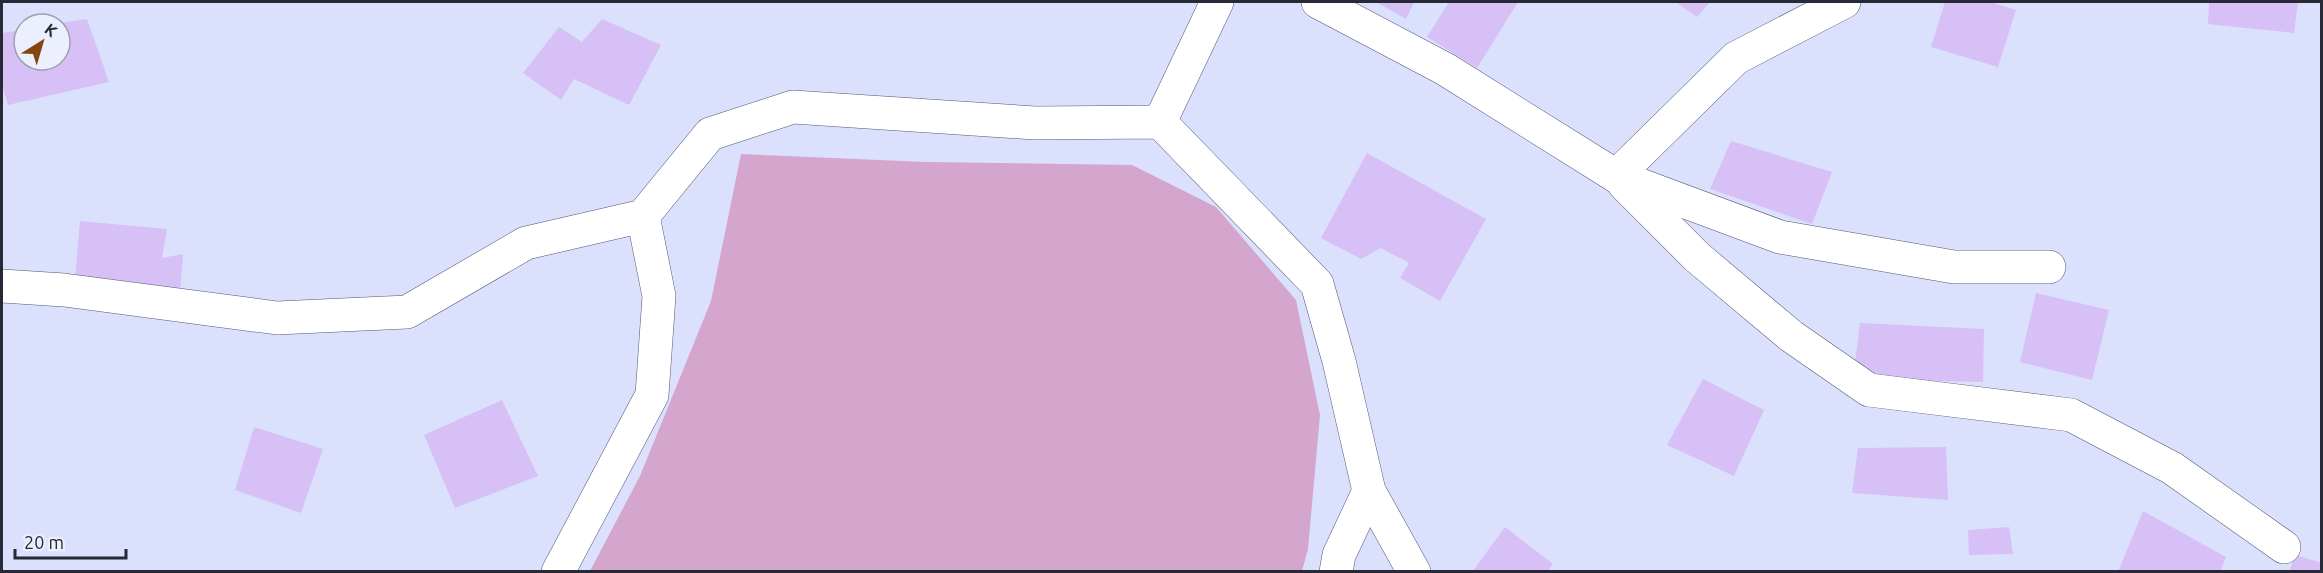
<svg xmlns="http://www.w3.org/2000/svg" width="2323" height="573" viewBox="0 0 2323 573" font-family="Ubuntu,sans-serif">
<rect width="100%" height="100%" fill="#dbe1fc"/>
<path fill="#d4a5cd" d="M741 154 926 162 1132 165 1216 207 1296 300 1320 415 1308 549 1302 571H590L640 476 711 301Z"/>
<g fill="#d6c0f5">
<path d="M1376 2H1414L1406 19Z"/>
<path d="M1449 2H1518L1477 68 1427 37Z"/>
<path d="M1676 2H1710L1697 17Z"/>
<path d="M1945 2H1990L2016 10 1998 67 1931 47Z"/>
<path d="M2209 2H2298L2294 33 2208 24Z"/>
<path d="M87 19 109 82 8 105 2 84V33L24 30V60H60V23Z"/>
<path d="M602 19 661 45 629 105 574 79 561 100 523 73 559 27 582 42Z"/>
<path d="M1731 141 1832 172 1812 224 1710 189Z"/>
<path d="M1367 153 1486 219 1440 301 1400 278 1409 263 1381 248 1361 259 1321 238Z"/>
<path d="M80 221 167 229 162 258 183 254 180 293 75 278Z"/>
<path d="M2036 293 2109 310 2092 380 2020 362Z"/>
<path d="M1860 323 1984 329 1983 382 1853 379Z"/>
<path d="M1703 379 1764 410 1734 476 1667 445Z"/>
<path d="M502 400 538 476 455 508 424 435Z"/>
<path d="M254 427 323 449 301 513 235 490Z"/>
<path d="M1946 447 1948 500 1852 493 1858 448Z"/>
<path d="M2143 511 2226 557 2220 572H2118Z"/>
<path d="M1505 527 1553 564 1547 572H1472Z"/>
<path d="M2009 527 2013 554 1969 555 1968 530Z"/>
<path d="M2295 555 2322 563V572H2289Z"/>
</g>
<g fill="none" stroke-linecap="round" stroke-linejoin="round">
<g stroke="#525775" stroke-width="34">
<g id="minor">
<path d="M1318 2 1445 69 1616 176 1780 237 1954 267H2049"/>
<path d="M1160 122 1217 2"/>
<path d="M1616 176 1736 58 1844 2"/>
<path d="M1624 184 1697 257 1791 336 1869 390 2071 415 2172 468 2284 547"/>
<path d="M2 286 64 290 277 318 407 312 526 243 643 216 710 134 793 107 1035 123 1160 122 1317 284 1339 361 1369 491 1414 572"/>
<path d="M558 572 652 395 659 296 643 216"/>
<path d="M1336 572 1339 555 1369 491"/>
</g>
</g>
<use href="#minor" stroke="#fff" stroke-width="33"/>
</g>
<rect width="2323" height="573" fill="none" stroke="#272936" stroke-width="6"/>
<g transform="translate(42 42) rotate(37)"><circle r="28" fill="#eceffd" stroke="#9da0ad" stroke-width="1.5"/>
<path d="M0-4.5L10 22L0 15L-10 22Z" fill="#86450e"/>
<text y="-9" font-size="16" font-weight="bold" text-anchor="middle" fill="#272936">K</text>
</g>
<path d="M15 549v9h111v-9" fill="none" stroke="#272936" stroke-width="3"/>
<text x="24" y="549" font-size="18" fill="#272936" stroke="#eceffd" stroke-width="4.5" paint-order="stroke">20 m</text>
</svg>
